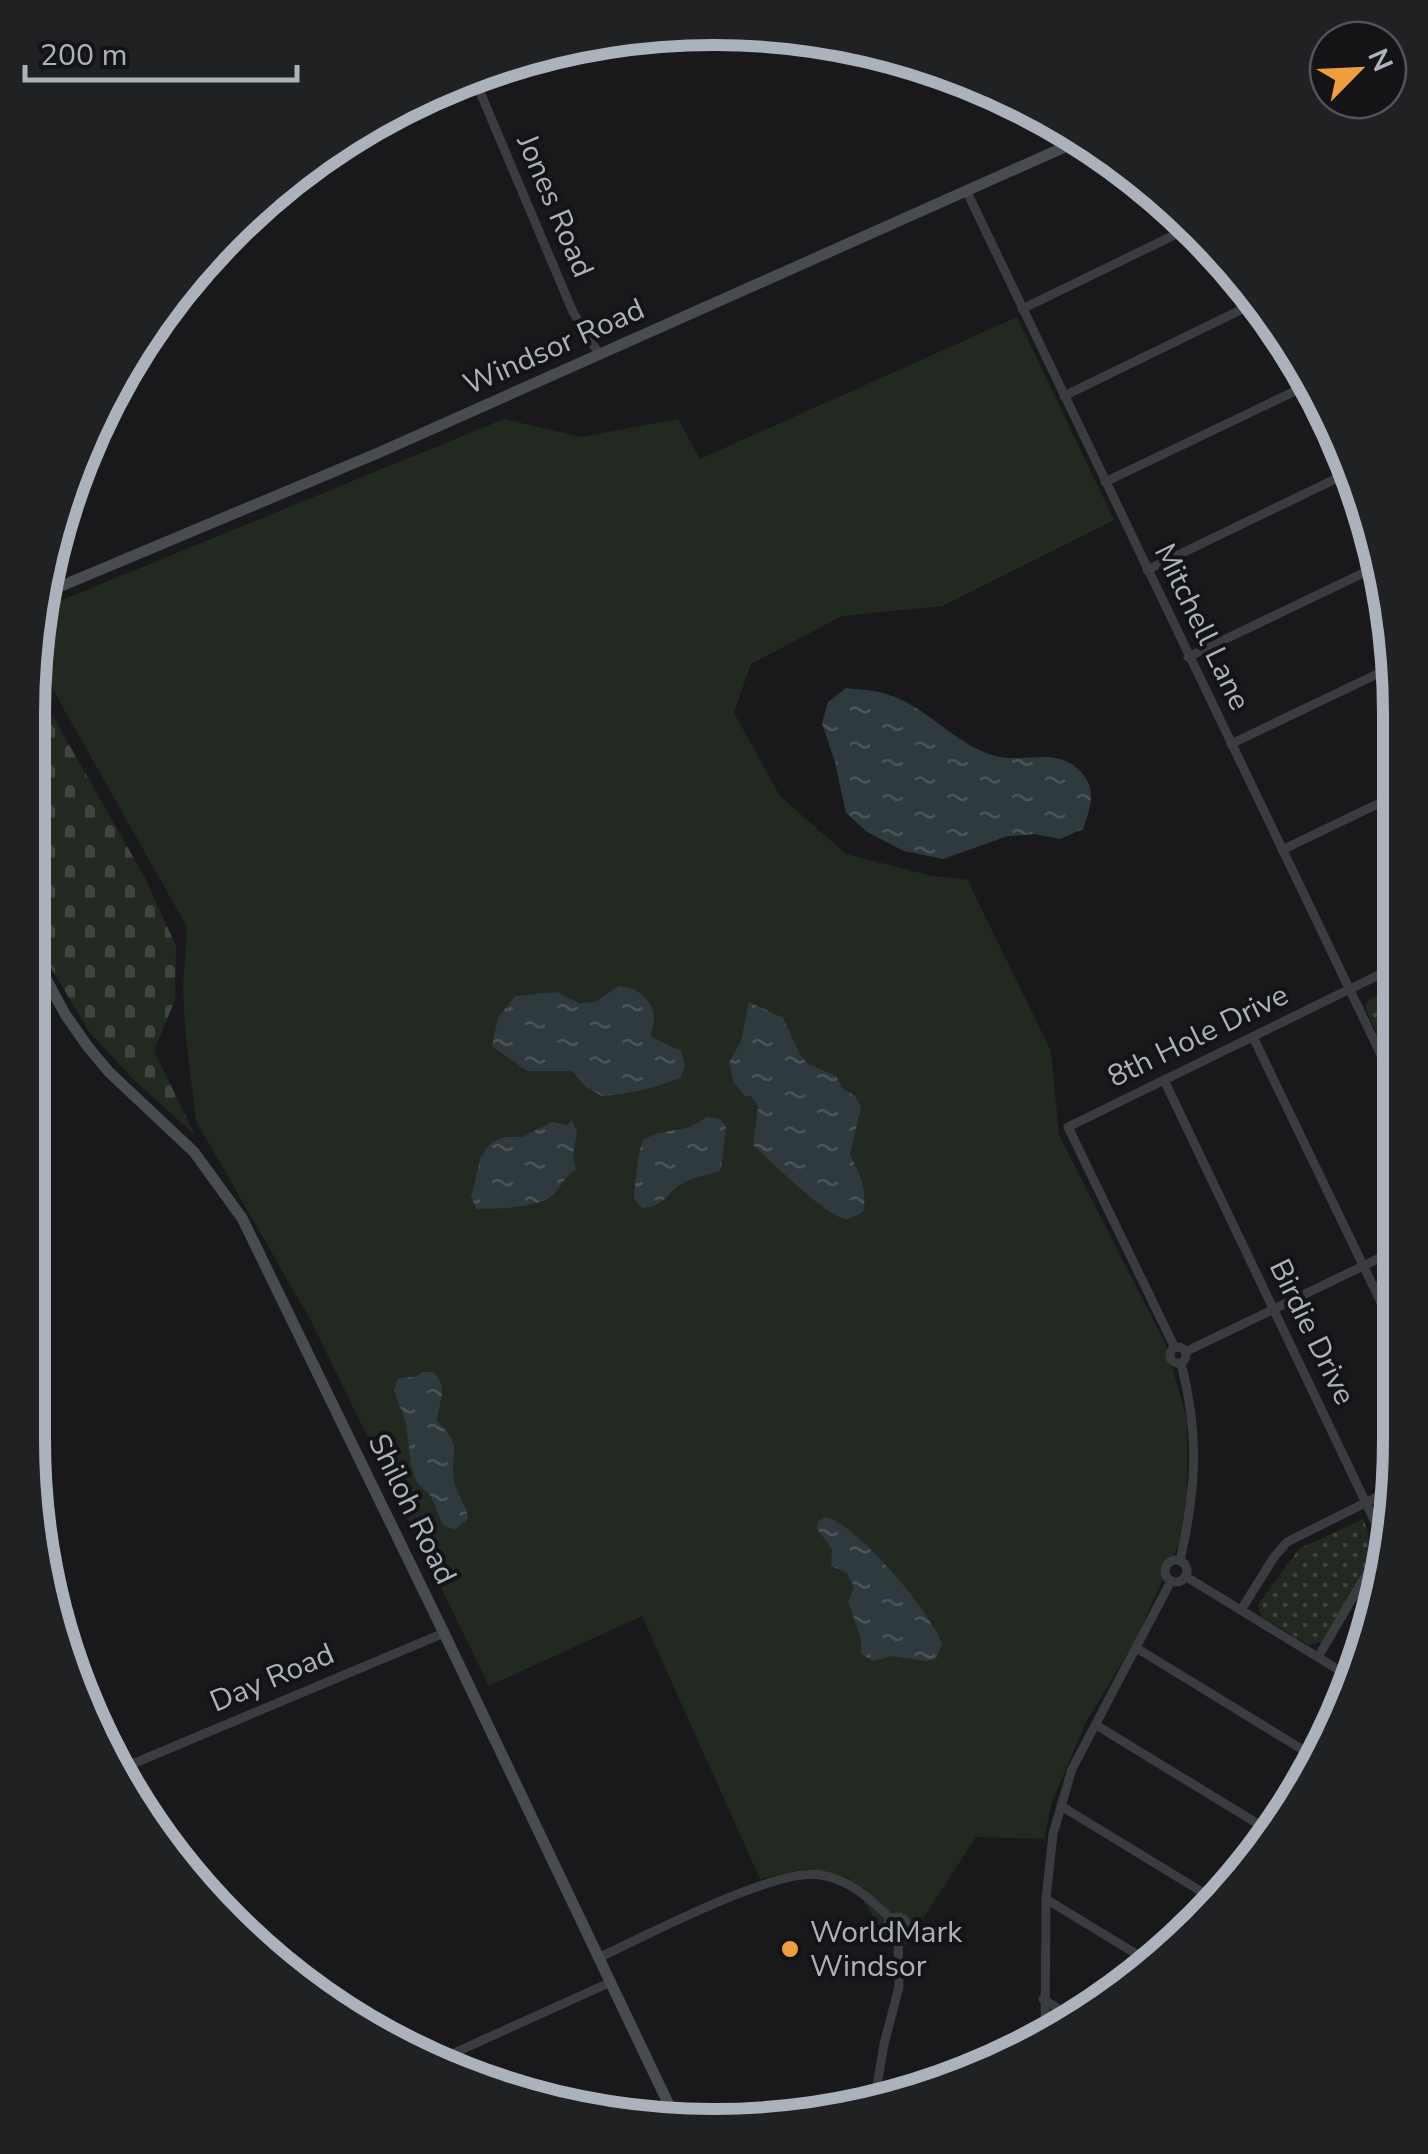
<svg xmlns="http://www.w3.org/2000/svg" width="1428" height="2154" viewBox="0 0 1428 2154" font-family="'Nunito Sans',sans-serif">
<defs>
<pattern id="cemetery-stones" width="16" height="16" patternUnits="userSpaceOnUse" patternTransform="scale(2.5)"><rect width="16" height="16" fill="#212921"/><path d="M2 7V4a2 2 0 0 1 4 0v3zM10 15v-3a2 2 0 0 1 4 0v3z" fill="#3f463f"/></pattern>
<pattern id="park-dots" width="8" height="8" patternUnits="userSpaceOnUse" patternTransform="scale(2.5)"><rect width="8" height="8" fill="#212921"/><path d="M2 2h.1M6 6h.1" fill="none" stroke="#3f463f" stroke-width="1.8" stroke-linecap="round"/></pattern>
<pattern id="water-ripples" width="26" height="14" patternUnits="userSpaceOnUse" patternTransform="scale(2.5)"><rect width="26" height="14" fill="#2f3a3f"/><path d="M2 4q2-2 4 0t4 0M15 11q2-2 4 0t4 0" fill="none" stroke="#4a5459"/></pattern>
</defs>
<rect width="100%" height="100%" fill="#19191b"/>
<path fill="#212921" d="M1017 317 1114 520 942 606 842 616 751 664 734 713 780 796 846 854 932 876 967 879 1051 1051 1059 1135 1165 1343 1187 1419V1507L1181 1539 1135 1641 1085 1724 1052 1802 1044 1839 976 1837 905 1946 887 1939 849 1878 806 1869 760 1879 642 1616 489 1686 310 1319 196 1121 185 1029 183 988 187 927 39 665 40 609 504 419 582 437 678 419 700 459Z"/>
<path fill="url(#cemetery-stones)" d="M39 692 144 876 176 946 175 1000 154 1051 195 1135 134 1080 90 1033 35 941Z"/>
<g fill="url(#park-dots)">
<path d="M1396 985 1395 1071 1366 1010 1368 1001Z"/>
<path d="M1363 1519C1384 1563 1345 1604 1323 1641L1309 1645 1261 1616 1258 1605 1299 1549Z"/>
<path d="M1339 1684 1348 1689 1324 1752 1304 1740Z"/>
</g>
<g fill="url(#water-ripples)">
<path d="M846 688C862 690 878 690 892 696 929 709 954 743 992 755 1022 765 1055 745 1080 771 1098 789 1090 808 1083 829L1060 839 1034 834 1008 836 943 859 904 851 867 832 846 813 835 762 822 723 828 702Z"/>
<path d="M619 986C636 986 655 1001 654 1020 653 1026 651 1031 651 1037L681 1051 685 1066 680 1078C654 1088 629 1094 602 1096L586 1087 572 1071H527L492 1046 498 1018 515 996 557 992 579 1003 595 1002Z"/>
<path d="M749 1002 783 1018 800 1055 808 1064 836 1076 842 1088 855 1096 861 1107 850 1154C859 1175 868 1188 863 1212 862 1213 850 1218 848 1219 830 1221 769 1159 753 1145L758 1107 751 1096H745L734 1083 729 1063 741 1041Z"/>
<path d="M707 1117 720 1119 726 1127 721 1168 718 1172C708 1175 694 1177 685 1182 668 1189 667 1207 642 1208L634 1199C635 1184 638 1153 643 1140L655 1134 691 1127Z"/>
<path d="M572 1120 577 1132 573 1155 576 1170C564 1177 563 1184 555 1193 541 1208 497 1209 477 1209L471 1197 481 1156 491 1143 505 1137H522L552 1122 567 1125Z"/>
<path d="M423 1372H433C450 1388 438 1402 437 1421 465 1449 449 1450 454 1481 456 1494 466 1502 468 1519L454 1530 443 1525 431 1496 417 1483 411 1465 406 1423 394 1390 398 1378 415 1377Z"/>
<path d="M825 1517C856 1523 931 1612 942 1644L936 1659 927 1661 892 1656 874 1661 861 1654V1639L848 1601 854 1587 847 1573 831 1566 832 1549 817 1529 818 1521Z"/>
</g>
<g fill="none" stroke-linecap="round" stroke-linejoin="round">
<g stroke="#3a3c40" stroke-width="9">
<path d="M472 73 573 312 599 354"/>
<path d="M967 192 1395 1084"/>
<path d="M1022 309 1195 225"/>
<path d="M1064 396 1259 301"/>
<path d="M1105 482 1312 383"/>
<path d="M1147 570 1354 470"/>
<path d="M1188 657 1382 564"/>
<path d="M1231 744 1396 665"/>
<path d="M1282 850 1390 798"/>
<path d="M1253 1037 1391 1323"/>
<path d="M1164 1080 1377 1526 1380 1551 1318 1657"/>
<circle cx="1178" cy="1355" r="8"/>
<path d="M1175 1348 1068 1127 1397 966"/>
<path d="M1185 1352 1392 1252"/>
<circle cx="1176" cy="1571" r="11"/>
<path d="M1180 1561C1196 1489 1200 1436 1181 1363"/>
<path d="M1185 1576 1352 1678"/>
<path d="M1364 1582 1381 1593"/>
<path d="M1241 1610 1274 1557 1287 1542 1389 1491"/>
<path d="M1138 1649 1318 1759"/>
<path d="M1096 1725 1268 1830"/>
<path d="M118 1770 444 1633"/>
<path d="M1061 1806 1217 1901"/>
<path d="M1046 1899 1151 1963"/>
<circle cx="897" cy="1927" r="10"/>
<path d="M600 1957C646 1936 778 1866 821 1875 850 1880 871 1899 891 1919"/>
<path d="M1043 1999 1077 2020"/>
<path d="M1045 2039 1046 1899 1053 1834 1072 1769 1171 1581"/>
<path d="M432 2063 611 1982"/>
<path d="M874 2103 884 2044 899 1987 898 1937"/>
</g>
<g stroke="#484b50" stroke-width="11">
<path d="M40 595 378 453 1085 138"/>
<path d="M35 958 65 1014 88 1047 109 1072 194 1152 242 1218 444 1633 678 2124"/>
</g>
</g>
<circle fill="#ef9e3e" stroke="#141416" stroke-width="4" cx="790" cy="1949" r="10"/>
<g text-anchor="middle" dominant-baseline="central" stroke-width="8" stroke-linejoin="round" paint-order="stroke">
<g font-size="30" fill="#acb2bb" stroke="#141416">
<text transform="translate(555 206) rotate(67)">Jones Road</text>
<text transform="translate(554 347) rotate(-24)">Windsor Road</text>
<text transform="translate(1202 627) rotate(64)">Mitchell Lane</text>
<text transform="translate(1198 1036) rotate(-26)">8th Hole Drive</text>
<text transform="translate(1312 1332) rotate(64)">Birdie Drive</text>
<text transform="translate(412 1509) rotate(64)">Shiloh Road</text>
<text transform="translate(272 1678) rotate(-23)">Day Road</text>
</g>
<g font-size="30" fill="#acb2bb" stroke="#141416" text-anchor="start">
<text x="810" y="1932">WorldMark<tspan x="810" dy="34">Windsor</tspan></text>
</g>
</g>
<path d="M0 0H1428V2154H0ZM714 45H714A669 669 0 0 1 1383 714V1440A669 669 0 0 1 714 2109H714A669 669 0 0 1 45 1440V714A669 669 0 0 1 714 45Z" fill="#202123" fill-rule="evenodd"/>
<path fill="none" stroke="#acb2bb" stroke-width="12" d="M714 45H714A669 669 0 0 1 1383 714V1440A669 669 0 0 1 714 2109H714A669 669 0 0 1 45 1440V714A669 669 0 0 1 714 45Z"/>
<g transform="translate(1358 70) rotate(66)"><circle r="48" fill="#141416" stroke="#515358" stroke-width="2.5"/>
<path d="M0-8L18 38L0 25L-18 38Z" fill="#ef9e3e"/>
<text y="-15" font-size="28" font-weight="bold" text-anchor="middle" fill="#acb2bb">N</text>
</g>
<path d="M25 65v15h272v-15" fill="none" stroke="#acb2bb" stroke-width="5"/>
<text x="40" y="65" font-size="30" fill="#acb2bb" stroke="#141416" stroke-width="8" paint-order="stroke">200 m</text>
</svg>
